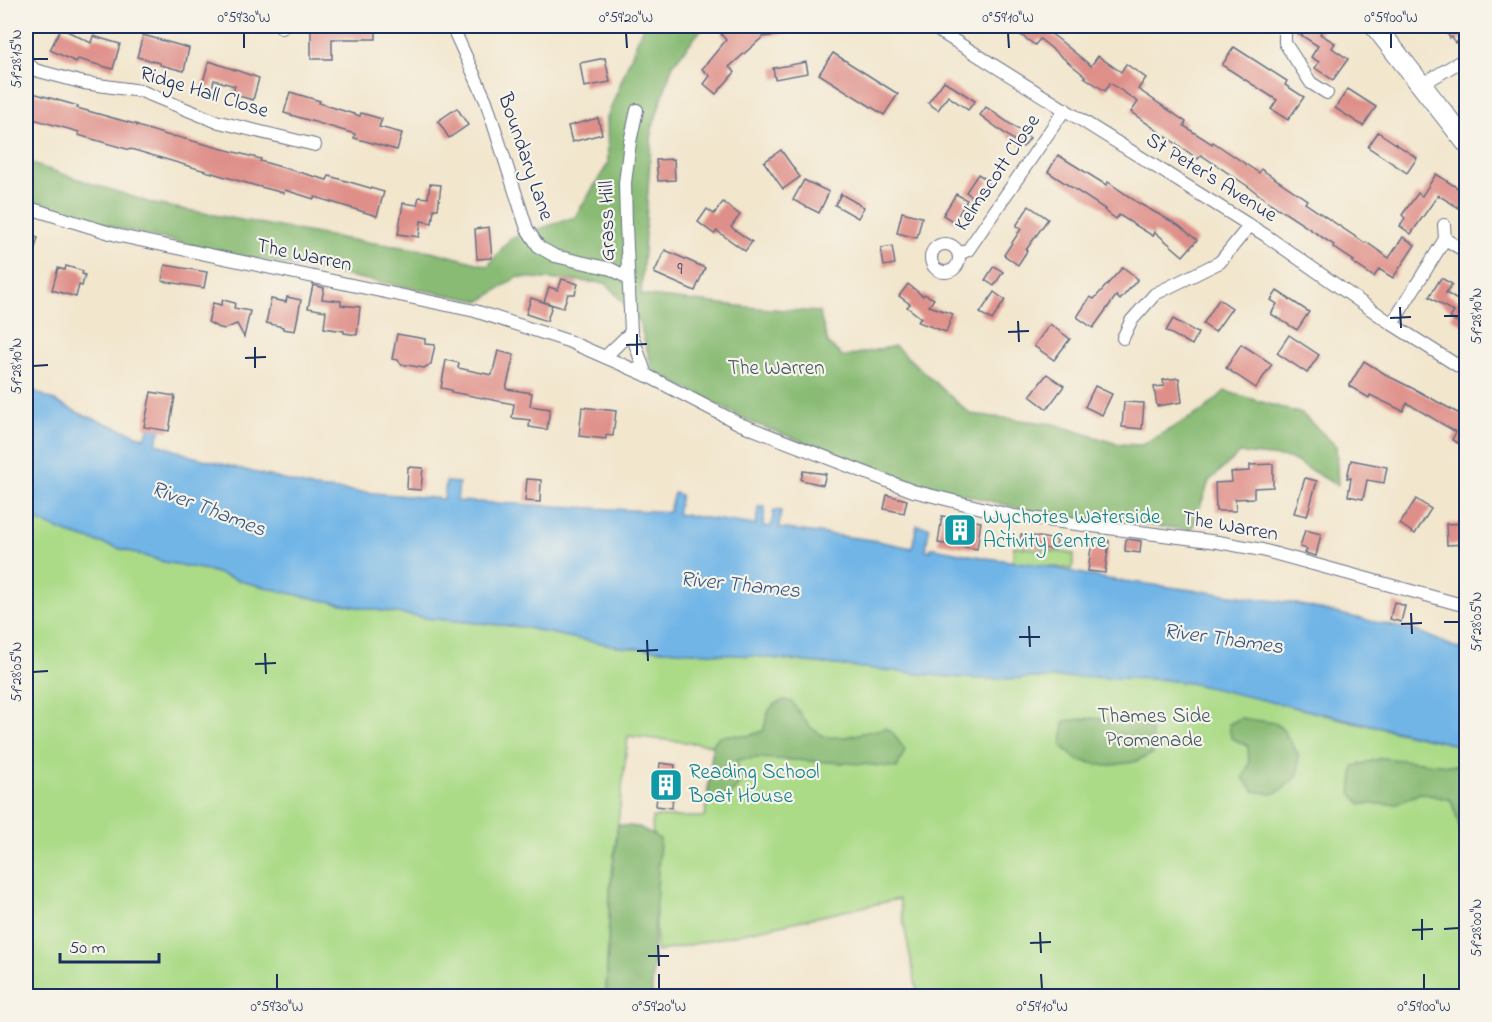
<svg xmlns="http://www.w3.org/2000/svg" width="1492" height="1022" viewBox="0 0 1492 1022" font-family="'Indie Flower',sans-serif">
<rect width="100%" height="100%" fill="#f7f3e8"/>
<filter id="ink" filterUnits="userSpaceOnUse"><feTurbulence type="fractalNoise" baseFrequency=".0167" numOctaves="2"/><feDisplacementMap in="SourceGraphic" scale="12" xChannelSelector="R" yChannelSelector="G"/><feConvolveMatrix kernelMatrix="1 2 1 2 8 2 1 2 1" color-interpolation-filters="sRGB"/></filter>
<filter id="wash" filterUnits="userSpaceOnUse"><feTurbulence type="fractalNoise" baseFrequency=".008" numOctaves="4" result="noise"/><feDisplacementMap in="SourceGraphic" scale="24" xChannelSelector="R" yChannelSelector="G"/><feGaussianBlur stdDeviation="1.35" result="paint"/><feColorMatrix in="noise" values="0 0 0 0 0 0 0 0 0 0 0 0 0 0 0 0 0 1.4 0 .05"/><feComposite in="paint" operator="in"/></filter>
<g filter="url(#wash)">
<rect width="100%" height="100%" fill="#f2e6cd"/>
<g fill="#acdb88" stroke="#648573" stroke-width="1.5">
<path d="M26 516 68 533 164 562 207 570 248 583 302 596 358 607 434 619 523 627 568 637 623 647 752 656 949 677 984 679 1083 677 1159 679 1190 683 1242 694 1353 722 1466 747V996H918L899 899 657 952 652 817H705L713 745 628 736 610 891 606 996H26Z"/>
<path d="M1014 546 1074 554 1072 569 1013 562Z"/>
</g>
<g fill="#89bb74" stroke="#527569" stroke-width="1.5">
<path d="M643 26H704L673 64 652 129 641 295 756 308 819 312 828 343 843 357 895 346 970 414 1054 424 1117 444 1142 445 1204 410 1225 391 1302 414 1336 446 1338 486 1290 458 1240 453 1209 481 1192 530 1043 514 905 480 748 421 653 371 639 321 606 283 517 277 481 301 239 256 121 229 26 201V162L154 204 345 239 431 251 488 266 510 239 575 217 608 164 607 118Z"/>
<path d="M785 700 792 702 809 726 825 737H845L886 728 893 733 905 750 897 768 863 764 758 758 737 760 740 784 729 796 713 798 708 795 713 744 719 736 732 735 747 736 763 731C769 714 765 706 785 700Z"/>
<path d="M1093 718 1137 721 1151 731 1154 753 1134 762 1106 766 1077 760 1062 746 1064 721Z"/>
<path d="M1241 718 1275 723 1283 730 1298 754V776L1280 791 1271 794 1254 791 1243 778 1249 764 1248 746 1231 738 1229 724Z"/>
<path d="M1382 758 1466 767V860L1460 827 1451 800 1420 793 1397 804H1361L1351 793 1354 766Z"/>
<path d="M618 825 639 827 660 839 653 957 652 996H606L610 891Z"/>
</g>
<path fill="#71b5e7" stroke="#4672a2" stroke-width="1.5" d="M26 387 81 414 145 438 150 425 161 429 156 443 191 456 315 488 444 499 446 482 459 483 457 501 669 512 674 493 681 495 677 514 756 525 758 507H765L763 526 771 527 774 510 781 511 779 528 872 540 912 548 917 525 929 527 926 550 930 551 931 548H934L986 558 1041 565 1107 579 1292 603 1419 632 1466 652V747L1190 683 1159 679 1083 677 984 679 949 677 752 656 623 647 568 637 523 627 434 619 358 607 302 596 248 583 207 570 165 562 68 533 26 516Z"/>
<g id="blocks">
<g fill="#df8f89">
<path d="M311 26H376V39H332V59H311Z"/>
<path d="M731 26H796L797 32 763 37 729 67 735 72 716 94 704 84 710 76 702 69 726 40 721 34Z"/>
<path d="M1008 26H1039L1057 38 1091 66 1098 56 1121 72 1126 64 1146 78 1138 89 1186 122 1184 126 1212 144 1213 142 1259 173 1261 169 1307 200 1305 203 1365 243 1366 242 1389 258 1403 237 1415 245 1393 278 1379 269 1374 277 1352 262 1354 261 1333 247 1334 245 1270 203 1249 187 1201 155 1198 159 1131 112 1138 102 1110 83 1105 91 1084 77 1085 76 1040 39 1035 45Z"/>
<path d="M1293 26H1325L1320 34 1335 43 1332 48 1348 59 1333 80 1315 68 1319 62 1311 57 1318 46 1293 30Z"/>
<path d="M1443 26H1467V36L1455 43 1452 37 1450 38Z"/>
<path d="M61 28 91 43 93 36 120 44 113 69 78 59 76 62 50 50Z"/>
<path d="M143 35 189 48 184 71 160 65V63L137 57Z"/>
<path d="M1234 47 1287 81 1285 85 1304 97 1288 120 1271 109 1277 100 1222 65Z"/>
<path d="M833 53 898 94 884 115 819 74Z"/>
<path d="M605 58 610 82 584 87 580 63Z"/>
<path d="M209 61 259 78 253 100 232 94 235 86 214 80 212 88 202 85Z"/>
<path d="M806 62 808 73 775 79 773 68Z"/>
<path d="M944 81 975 101 968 110 948 96 938 110 928 103Z"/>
<path d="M1348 89 1376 107 1363 126 1335 108Z"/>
<path d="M26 91 78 106 77 108 138 125 137 126 173 137 174 136 261 159 260 161 295 171 327 180 329 176 384 192 377 216 315 197 314 199 285 190 284 193 253 185 131 149 130 150 78 135 79 132 26 117Z"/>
<path d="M290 92 320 101 319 103 360 116 361 113 382 119 379 127 402 133 397 150 354 138 355 134 284 113Z"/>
<path d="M986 107 1030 138 1023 147 980 115Z"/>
<path d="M457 108 468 125 449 138 438 121Z"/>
<path d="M598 118 602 134 572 142 568 126Z"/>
<path d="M1378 132 1417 158 1407 173 1368 147Z"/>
<path d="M781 150 800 177 783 189 764 162Z"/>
<path d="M1058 155 1106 185 1108 182 1140 204 1178 225 1197 240 1183 256 1155 232 1153 236 1119 215 1116 219 1104 210 1105 209 1048 172Z"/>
<path d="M674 159 675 180 658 181 656 160Z"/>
<path d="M978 174 989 181 977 200 966 192Z"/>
<path d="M1436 174 1467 194V213L1438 195 1411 234 1400 226 1405 218 1402 215 1418 193 1422 196Z"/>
<path d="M804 180 829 192 819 213 793 200Z"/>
<path d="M430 184 441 185 438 209H434L432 223 421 221 419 237 398 234 403 203 417 205 419 197 428 198Z"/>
<path d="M841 194 864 207 858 218 835 205Z"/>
<path d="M956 194 967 200 954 222 943 215Z"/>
<path d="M723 202 740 215 731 227 752 242 745 251 717 231 714 234 698 222 707 209 714 214Z"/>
<path d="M1029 206 1048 219 1026 250 1027 251 1018 265 1004 255 1021 229 1016 226Z"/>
<path d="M902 212 922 217 917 238 897 233Z"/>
<path d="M489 227 492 258 477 259 475 229Z"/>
<path d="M26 234 38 238 28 271H26Z"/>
<path d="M892 246 895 264 884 266 881 248Z"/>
<path d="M665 250 705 268 695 291 654 273Z"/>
<path d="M165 265 207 272 204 288 162 281Z"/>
<path d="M66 266 83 271 82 274 85 275 82 286 79 285 76 297 52 290 58 268 65 270Z"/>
<path d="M994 266 1003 272 994 286 985 280Z"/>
<path d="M1123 267 1138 279 1120 300 1116 296 1093 328 1077 317 1090 297 1094 299Z"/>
<path d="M1441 278 1452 284 1446 293 1467 306V327L1450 318 1454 312 1429 297Z"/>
<path d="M562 279 578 284 575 294H568L563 308 544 302 549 287 558 290Z"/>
<path d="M908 284 923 296 924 294 934 299 929 306 953 314 946 332 918 322 921 318 907 307 910 304 899 296Z"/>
<path d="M313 285 324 288 322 299 341 301V305L360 307 357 335 344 333V331L324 328 326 311 308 308Z"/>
<path d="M1277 291 1309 312 1297 330 1271 314 1277 304 1271 300Z"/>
<path d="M994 292 1005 300 992 320 980 313Z"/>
<path d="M287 297 301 300 295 331 283 329V327L266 323 271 299 286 302Z"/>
<path d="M531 298 552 305 547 321 526 314Z"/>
<path d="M1219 299 1232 308 1215 332 1203 324Z"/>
<path d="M223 300 235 303 234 308 250 311 244 337 237 324 224 329 217 327 208 322 213 303 221 305Z"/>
<path d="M1173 319 1198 333 1192 345 1166 331Z"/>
<path d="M1050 324 1070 339 1054 360 1034 346Z"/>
<path d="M397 334 425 339V344L435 345 431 364 424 368 401 364 398 360 392 359Z"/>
<path d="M1289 335 1319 355 1307 373 1277 353Z"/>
<path d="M1241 344 1272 364 1256 388 1226 368Z"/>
<path d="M498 351 514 355 506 389 532 393 530 406 550 409 547 430 529 427 530 420 512 418 514 404 451 392V390L441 388 446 360 459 363 458 368 492 375Z"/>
<path d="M1364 361 1390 377 1418 391 1465 417 1467 414V448L1452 440 1456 432 1407 403 1403 411 1370 395 1369 398 1349 386Z"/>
<path d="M1047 374 1064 386 1047 409 1030 396Z"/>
<path d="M1179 378 1182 402 1157 406 1154 387 1164 386 1163 380Z"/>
<path d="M1095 386 1112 394 1102 415 1085 407Z"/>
<path d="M151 392 175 396 169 431 144 427Z"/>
<path d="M1124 402 1144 403 1142 429 1122 427Z"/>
<path d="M582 407 616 411 613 436 606 435V439L579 436Z"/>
<path d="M1351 460 1387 467 1384 483 1367 480 1363 499 1348 496 1351 478H1347Z"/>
<path d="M1273 464V487L1254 488V498L1235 499 1236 511H1216L1215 483 1232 482 1231 472 1250 471V465Z"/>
<path d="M408 467 423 468 421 490 407 489Z"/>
<path d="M803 471 826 474 823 485 801 480Z"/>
<path d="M1305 478 1317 481 1307 516 1294 513Z"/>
<path d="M527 479 541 480 540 502 525 501Z"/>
<path d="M887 495 907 500 904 513 884 509Z"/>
<path d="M1416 499 1431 509 1415 534 1400 524Z"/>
<path d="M942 516 981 522 977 549 938 543Z"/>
<path d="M1467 523V544L1447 545 1446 524Z"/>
<path d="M1305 530 1321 534 1316 556 1305 553 1307 549 1300 547Z"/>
<path d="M1021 534 1057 540 1055 550 1020 544Z"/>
<path d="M1092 539 1109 541 1105 573 1088 571Z"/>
<path d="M1126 539 1141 541 1140 553 1125 551Z"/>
<path d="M1394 602 1405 606 1401 622 1390 619Z"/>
<path d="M660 763 675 765 672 808 656 806Z"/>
</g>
</g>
</g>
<g filter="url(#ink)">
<use href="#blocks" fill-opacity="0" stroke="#666f85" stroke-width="1.5"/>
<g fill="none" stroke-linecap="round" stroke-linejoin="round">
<g stroke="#666f85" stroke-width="14">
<g id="minor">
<path d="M282 26V28"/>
<path d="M452 26 486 101 527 229 539 247 555 256 611 269 628 278"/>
<path d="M931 26 1265 235 1392 324 1466 371"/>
<path d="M1285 26V43L1311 83 1327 93"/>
<path d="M26 62 35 70 84 83 141 91 215 121 315 145"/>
<path d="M1421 85 1466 58"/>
<path d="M637 110 630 142 625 183 626 225 631 332 646 375"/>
<path d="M26 207 120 236 475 311 568 341 646 375 740 424 913 491 1014 516 1218 542 1262 550 1455 603 1466 605"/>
<path d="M1445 239 1463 250"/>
<circle cx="945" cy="258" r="14"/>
<path d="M959 254 968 250 1065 109"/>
<path d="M1392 324 1445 239 1444 225"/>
<path d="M1123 338 1131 321 1155 294 1220 262 1250 225"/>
<path d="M605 357 631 332"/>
</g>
</g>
<g stroke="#666f85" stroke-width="22">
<path id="primary" d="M1375 26 1466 142"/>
</g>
<use href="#minor" stroke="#fff" stroke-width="12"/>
<use href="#primary" stroke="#fff" stroke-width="20"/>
</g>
</g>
<path fill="none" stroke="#1b2f5e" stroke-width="2" d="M244 33V48M626 33 627 48M1008 33 1009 48M1391 33V48M33 59H48M1400 307 1401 328M1444 316H1459M1390 318 1411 317M1018 321 1019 342M1008 332 1029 331M637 334V355M626 345 647 344M255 347V368M245 358 266 357M33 366 48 365M1411 613 1412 634M1444 622H1459M1401 624 1422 623M1029 626 1030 647M1019 637H1040M647 640 648 661M637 651 658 650M265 653 266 674M255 664 276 663M33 672 48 671M1422 919V940M1444 929 1459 928M1412 930 1433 929M1040 932 1041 953M1030 943 1051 942M658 945 659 966M648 956H669M277 974V989M659 974V989M1041 974 1042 989M1424 974V989"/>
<defs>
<g id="building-square" transform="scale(1.725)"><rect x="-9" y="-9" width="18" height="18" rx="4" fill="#0f9aa8" stroke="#f7f3e8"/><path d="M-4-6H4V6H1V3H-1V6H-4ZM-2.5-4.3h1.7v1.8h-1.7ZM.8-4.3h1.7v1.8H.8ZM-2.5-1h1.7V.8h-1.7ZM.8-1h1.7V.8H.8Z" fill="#fff"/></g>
</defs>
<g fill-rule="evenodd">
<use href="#building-square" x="960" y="530"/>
<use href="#building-square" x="666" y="785"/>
</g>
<g text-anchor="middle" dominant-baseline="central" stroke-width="4.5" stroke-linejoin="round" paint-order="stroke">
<g font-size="18" fill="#4c4769">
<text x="680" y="270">9</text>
</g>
<g font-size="21" fill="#1b2f5e" stroke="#f7f3e8">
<text transform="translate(204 93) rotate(17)">Ridge Hall Close</text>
<text transform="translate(525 157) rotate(71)">Boundary Lane</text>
<text transform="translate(998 173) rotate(-56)">Kelmscott Close</text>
<text transform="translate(1211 178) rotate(32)">St Peter's Avenue</text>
<text transform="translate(608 221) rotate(-91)">Grass Hill</text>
<text transform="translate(304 256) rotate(12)">The Warren</text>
<text transform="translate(1230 527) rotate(10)">The Warren</text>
</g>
<g font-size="21" fill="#3f5a68" stroke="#f7f3e8">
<text x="776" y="369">The Warren</text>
<text x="1154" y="717">Thames Side<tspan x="1154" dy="24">Promenade</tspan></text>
</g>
<g font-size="21" fill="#0d838f" stroke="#f7f3e8" text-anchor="start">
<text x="983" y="518">Wychotes Waterside<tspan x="983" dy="24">Activity Centre</tspan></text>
<text x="689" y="773">Reading School<tspan x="689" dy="24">Boat House</tspan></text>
</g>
<g font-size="22" font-style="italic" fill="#355787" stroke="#f7f3e8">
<text transform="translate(208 510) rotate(21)">River Thames</text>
<text transform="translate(740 586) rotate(6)">River Thames</text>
<text transform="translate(1223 640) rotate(8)">River Thames</text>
</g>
</g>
<rect width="1492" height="1022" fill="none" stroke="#f7f3e8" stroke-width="66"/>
<path d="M60 953v9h99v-9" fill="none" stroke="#1b2f5e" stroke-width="3"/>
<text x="69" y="953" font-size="18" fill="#1b2f5e" stroke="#f7f3e8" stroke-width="4.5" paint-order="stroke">50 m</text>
<rect x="33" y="33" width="1426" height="956" fill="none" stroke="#1b2f5e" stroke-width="2"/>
<g font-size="15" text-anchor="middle" fill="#1b2f5e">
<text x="244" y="22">0°59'30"W</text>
<text x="626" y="22">0°59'20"W</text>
<text x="1008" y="22">0°59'10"W</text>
<text x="1391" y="22">0°59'00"W</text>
<text transform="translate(16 59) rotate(-90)" y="5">51°28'15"N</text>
<text transform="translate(1476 316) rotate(-90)" y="5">51°28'10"N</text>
<text transform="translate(16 366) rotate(-90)" y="5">51°28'10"N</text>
<text transform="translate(1476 622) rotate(-90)" y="5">51°28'05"N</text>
<text transform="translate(16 672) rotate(-90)" y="5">51°28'05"N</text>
<text transform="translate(1476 928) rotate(-90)" y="5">51°28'00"N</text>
<text x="277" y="1011">0°59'30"W</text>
<text x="659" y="1011">0°59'20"W</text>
<text x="1042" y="1011">0°59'10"W</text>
<text x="1424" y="1011">0°59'00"W</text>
</g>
</svg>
